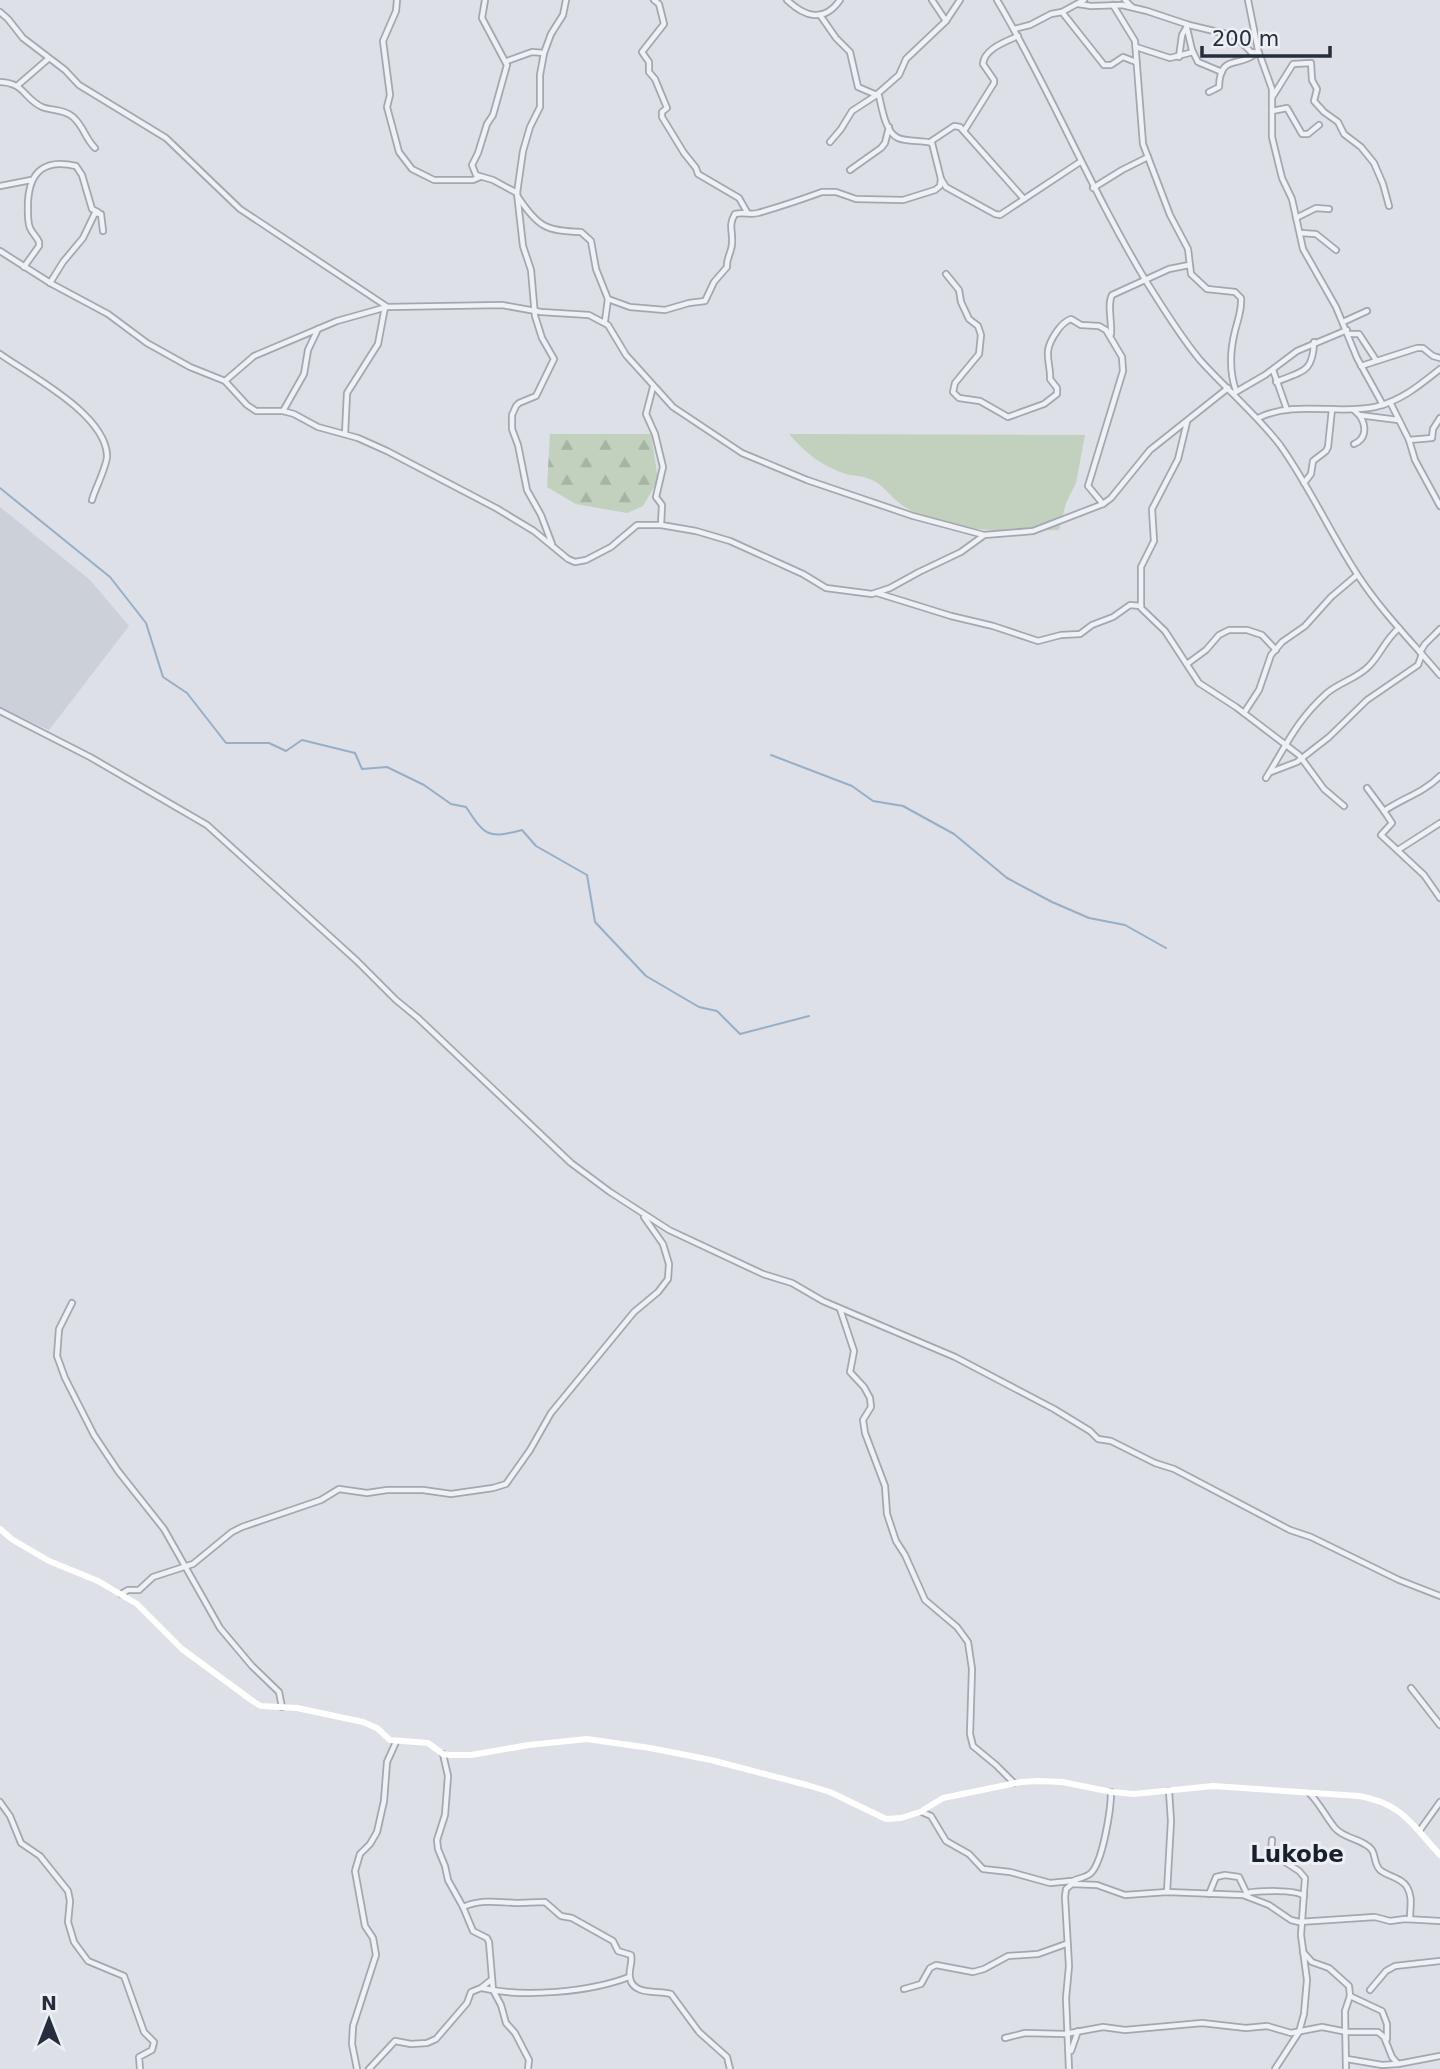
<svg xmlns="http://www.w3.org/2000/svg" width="1440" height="2069" viewBox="0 0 1440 2069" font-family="'DejaVu Sans',sans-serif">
<defs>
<pattern id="forest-firs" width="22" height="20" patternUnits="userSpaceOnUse" patternTransform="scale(1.75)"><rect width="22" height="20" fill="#c2d0be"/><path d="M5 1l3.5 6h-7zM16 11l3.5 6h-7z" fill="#a7b3a4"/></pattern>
</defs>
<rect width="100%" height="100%" fill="#dde0e7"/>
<path fill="#cbd0d9" d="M0 507 90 580 129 626 49 730 0 708Z"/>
<path fill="#c2d0be" d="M789 434 1085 435 1076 483 1066 503 1059 530C1008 530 951 535 905 507 893 500 885 486 872 480 864 476 854 476 846 474 823 467 804 452 789 434Z"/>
<path fill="url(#forest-firs)" d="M550 434H651L658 480 643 506 627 513 576 504 547 487Z"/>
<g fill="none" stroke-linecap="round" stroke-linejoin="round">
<g stroke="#97aec7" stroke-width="2">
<path d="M0 488 110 577 146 623 163 677 187 693 226 743H269L286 751 302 740 355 753 362 769 387 767 424 785 451 804 466 807C485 836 488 839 522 830L536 846 587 875 595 922 646 976 699 1007 717 1011 740 1034 809 1016"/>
<path d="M771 755 852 786 873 801 903 806 954 834 1007 878 1052 902 1089 918 1125 925 1166 948"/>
</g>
<g stroke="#a2a7b1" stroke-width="8">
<g id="street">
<path d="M397 0 396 11 383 41 390 95 387 107 399 152 412 169 434 180H473L480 177"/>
<path d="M485 0 482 18 507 65 493 115 487 124 478 153 472 165 476 175 493 180 517 193"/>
<path d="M654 0 659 4 664 24 642 52 649 62V72L655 79 667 108 662 112V117L684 153 696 168 698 174 739 198 747 212"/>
<path d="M787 0C805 17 824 23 840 0"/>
<path d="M932 0 946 21"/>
<path d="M997 0C1051 91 1091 190 1146 281 1163 308 1180 336 1200 360 1226 389 1256 414 1280 445 1310 487 1331 535 1359 577 1382 612 1413 643 1440 675"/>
<path d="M1125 0 1132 7"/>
<path d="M1248 0 1258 50 1272 89V137L1282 178 1292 199 1303 249 1336 307 1357 358 1383 405"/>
<path d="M1078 4 1091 6 1122 5 1147 11 1189 25 1235 36 1251 52 1259 53"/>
<path d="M1113 5 1135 41 1143 144 1170 215 1188 249 1191 274 1207 289 1235 292 1241 298C1242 310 1238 319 1235 331 1230 351 1229 371 1236 391"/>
<path d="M0 12 8 19 23 38 65 70 79 85 166 138 240 209 386 306"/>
<path d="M1062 12 1104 65H1111L1123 57 1136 62"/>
<path d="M820 15 836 38 850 52 858 87 879 96C882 108 885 132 898 138 907 142 922 140 932 143L941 179 946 187 995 214 1000 215 1080 162"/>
<path d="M1186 24 1192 50 1198 62 1222 72"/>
<path d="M1014 29 1030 25 1051 14 1062 12 1084 0"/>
<path d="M1136 47 1170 58 1193 52"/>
<path d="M1179 57 1182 35 1186 28"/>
<path d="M507 61 532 52 544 53"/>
<path d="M0 82C25 83 23 98 42 107 52 111 64 109 73 117 85 128 84 137 95 148"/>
<path d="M18 85 48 59"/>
<path d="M1209 92 1219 87C1220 53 1239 68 1255 54"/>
<path d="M1273 96 1293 64 1311 63 1312 80 1317 89 1314 101 1324 112 1338 122 1344 134 1361 147 1374 163 1383 184 1389 206"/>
<path d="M1272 111 1287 108 1302 134H1308L1319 125"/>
<path d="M964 131 994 83V80L983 64C984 49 1005 42 1018 36"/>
<path d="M830 142 841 129 852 111 875 96 899 75 906 59 946 21 960 0"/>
<path d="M930 142 954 126 960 127 1024 199"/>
<path d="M850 170 881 148 885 143 889 127"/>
<path d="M0 186 31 180"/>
<path d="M1093 188 1122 170 1148 157"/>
<path d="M518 197C538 227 546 231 581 232L591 241 596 269 608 299 605 321"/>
<path d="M1296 218 1316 208 1329 209"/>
<path d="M1300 233 1316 234 1336 250"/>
<path d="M0 251 52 284 108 314 147 343 190 367 225 381 247 405 256 411H283L294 414 318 427 358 438 387 451 496 508 534 531 568 559 575 562 586 560 611 547 637 525H661L696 531 730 541 803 574 826 588 872 594 890 588 919 572 961 552 983 536"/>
<path d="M24 267 39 246V242C37 237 32 233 30 228 27 221 28 209 28 201 30 170 46 159 76 166L82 175 92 209 98 212"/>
<path d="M946 274 959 290 961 302 969 319 978 326 981 335 979 354 955 383 953 392 959 398 980 401 1008 417 1044 404 1057 394V388L1050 379C1051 370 1047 361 1048 351 1049 341 1061 322 1071 319L1081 325 1099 326 1106 330 1122 357 1123 371 1088 486 1103 504"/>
<path d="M50 283 63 262 83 238 95 213 101 214 103 231"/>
<path d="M608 299 630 307 665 310 689 303 705 301 714 282 727 267C726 258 732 252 732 243 733 231 728 225 735 214 743 212 751 215 758 213 779 207 800 200 822 192H836L856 199 903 200 935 190 940 186 941 179"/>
<path d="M1343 322 1367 311"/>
<path d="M1111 334C1112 321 1107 304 1112 295L1169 269 1189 265"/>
<path d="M1348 334H1359L1376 360"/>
<path d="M0 354C31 376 105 414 107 455 108 464 95 489 92 500"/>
<path d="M1361 366 1417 348H1423L1433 356 1440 358"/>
<path d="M1273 370 1287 410"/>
<path d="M225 381 254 356 337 321 387 307 502 305 541 312 589 315 608 325 626 355 673 407 742 453 807 480 913 516 984 535 1033 531 1103 504 1111 498 1150 450 1228 388"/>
<path d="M1276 382C1301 371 1313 374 1314 342"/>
<path d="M653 387 646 414 655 434 663 467 656 497 662 505 661 525"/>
<path d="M1234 393 1265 375 1297 351 1347 330"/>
<path d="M1390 402 1409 440 1415 460 1440 506"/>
<path d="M1354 410 1359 415 1398 420"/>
<path d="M283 411 304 374 308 350 318 329"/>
<path d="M1258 418C1295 400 1337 415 1375 407 1401 401 1420 385 1440 369"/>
<path d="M1187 422 1178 459 1152 509 1154 541 1141 567V608L1165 631 1199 683 1236 707 1299 755 1324 789 1344 806"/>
<path d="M345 434 347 393 378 344 385 307"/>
<path d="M1409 440 1432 438 1433 429 1440 418"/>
<path d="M1354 444C1366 439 1367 427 1360 416"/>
<path d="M1304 483 1311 474 1313 461 1326 451 1328 447 1332 409"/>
<path d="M552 544 541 515 527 490 518 445 512 429V415L516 406 519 403 536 396 554 359 542 338 535 316 531 270 523 246 517 193 523 151 530 127 540 107V75L544 53 551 34 563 15 566 0"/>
<path d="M877 593 951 616 993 626 1038 641 1061 635 1080 634 1092 625 1113 617 1130 605 1141 606"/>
<path d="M1420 652 1425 644 1440 629"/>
<path d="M1187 664 1206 650 1219 635 1229 630H1247L1262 635 1276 650"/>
<path d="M0 711 90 757 207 825 357 961 396 1000 418 1018 571 1163 610 1192 669 1230 763 1274 792 1283 823 1301 955 1357 1054 1409 1090 1431 1098 1439 1111 1441 1155 1463 1174 1469 1290 1530 1311 1537 1399 1580 1440 1596"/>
<path d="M1244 713 1259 690 1271 655 1282 642 1305 626 1331 597 1357 575"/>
<path d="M1271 772 1297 762 1329 737 1367 700 1418 665 1422 654"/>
<path d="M1440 776C1423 793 1403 798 1384 811L1392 823 1381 835 1424 875 1440 898"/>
<path d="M1266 778C1287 744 1296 721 1327 693 1340 682 1358 678 1369 666 1381 654 1384 641 1399 628"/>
<path d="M1367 788 1384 811"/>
<path d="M1398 850 1440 823"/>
<path d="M72 1303 59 1329 57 1356 65 1378 94 1435 118 1471 164 1529 220 1628 252 1666 279 1692 282 1707"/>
<path d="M840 1309 854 1351 850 1372 864 1387 870 1398 871 1407 863 1420 865 1433 885 1486 887 1514 896 1541 905 1555 925 1600 957 1627 968 1642 972 1669 970 1734 973 1746 996 1765 1014 1783"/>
<path d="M121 1594 128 1590H139L153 1577 193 1564 232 1532 242 1527 321 1500 339 1489 367 1493 387 1490H423L451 1494 493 1488 506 1484 530 1450 551 1413 634 1312 658 1292 668 1279 669 1264 663 1244 644 1217"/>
<path d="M1411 1688 1440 1725"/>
<path d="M443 1754 448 1776 445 1815 437 1840 438 1849 445 1866 448 1880 463 1907 473 1931 487 1938 489 1942 493 1990 501 2005 506 2023 515 2033 529 2060 528 2069"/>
<path d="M1310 1794C1320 1804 1326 1817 1335 1828 1344 1839 1364 1839 1372 1850 1376 1857 1374 1864 1380 1870 1387 1876 1402 1878 1407 1887 1413 1897 1410 1907 1410 1919"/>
<path d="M0 1802 10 1816 21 1843 40 1856 68 1891 70 1901 68 1922 74 1942 88 1961 124 1976 144 2032 154 2042 152 2050 139 2057 140 2069"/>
<path d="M922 1812 931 1816 946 1841 969 1854 983 1869 1010 1872 1050 1883 1071 1881"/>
<path d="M1420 1830 1440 1802"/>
<path d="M1272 1840 1271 1853 1299 1871 1305 1878 1301 1935 1307 1980 1304 2014 1299 2032 1275 2069"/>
<path d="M1071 1882C1077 1878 1086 1878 1091 1873 1103 1861 1111 1809 1111 1792"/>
<path d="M1167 1892 1171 1821 1169 1791"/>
<path d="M1247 1893C1259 1891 1295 1889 1304 1896"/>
<path d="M1209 1894 1216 1877 1225 1875 1239 1877 1248 1896"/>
<path d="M463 1907C482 1899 497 1902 516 1903 525 1903 535 1902 545 1902L561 1916 572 1918 613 1941 618 1951 631 1955C633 1963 628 1970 630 1978 633 1996 659 1990 671 1994L699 2032 727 2057 730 2069"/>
<path d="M1303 1952 1312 1962 1329 1968 1349 1986 1350 1996 1345 2011 1346 2069"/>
<path d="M482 1988C523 1998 590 1992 629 1977"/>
<path d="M904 1989 921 1984 930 1968 936 1965 973 1972 984 1969 1008 1956 1038 1954 1066 1944"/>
<path d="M1370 1990 1386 1971 1395 1966 1440 1961"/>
<path d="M1350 1996 1382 2011 1387 2024V2039"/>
<path d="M1005 2038 1025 2033 1065 2034 1103 2027 1125 2030 1202 2023 1246 2028 1267 2026 1291 2033 1322 2027 1347 2032H1378L1384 2037 1392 2057 1398 2064 1440 2056"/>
<path d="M1071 2051 1078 2031"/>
<path d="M1347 2059 1382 2065 1398 2064"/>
<path d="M357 2069 352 2044 353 2026 376 1955 373 1938 365 1926 355 1871 360 1854 370 1844 377 1832 384 1801 387 1762 396 1742"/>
<path d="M369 2069 395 2041 411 2044 427 2043 436 2039 467 2003 471 1992 481 1988 491 1980"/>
<path d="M1069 2069 1066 1998 1069 1966 1065 1897 1066 1889 1072 1884 1097 1885 1125 1895 1167 1892 1243 1895 1269 1905 1291 1920 1299 1922 1375 1917 1390 1921 1405 1919 1440 1921"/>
</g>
</g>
<use href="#street" stroke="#eff1f5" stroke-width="4.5"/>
<path stroke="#fff" stroke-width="6" d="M0 1529 13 1540 49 1561 98 1581 137 1604 182 1649 254 1702 261 1706 297 1708 363 1722 377 1728 390 1740 428 1743 443 1754 450 1755H471L529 1745 587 1739 650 1748 711 1760 807 1785 830 1792 886 1819 901 1818 920 1812 943 1798 1021 1782 1038 1781 1062 1782 1112 1792 1134 1794 1213 1786 1359 1796C1402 1803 1413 1826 1440 1855"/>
</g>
<g text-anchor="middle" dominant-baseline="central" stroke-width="6" stroke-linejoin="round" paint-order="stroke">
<g font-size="23" font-weight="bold" fill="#19202d" stroke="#eceff4">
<text x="1297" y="1854">Lukobe</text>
</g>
</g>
<g transform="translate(49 2020)" stroke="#eceff4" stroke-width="5" paint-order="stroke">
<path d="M0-5L12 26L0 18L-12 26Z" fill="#262e3d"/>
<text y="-10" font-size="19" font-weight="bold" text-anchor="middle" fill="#262e3d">N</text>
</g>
<path d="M1202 46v10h128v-10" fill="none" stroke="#262e3d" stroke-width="3.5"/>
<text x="1212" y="46" font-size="21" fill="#262e3d" stroke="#eceff4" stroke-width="5" paint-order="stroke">200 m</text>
</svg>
